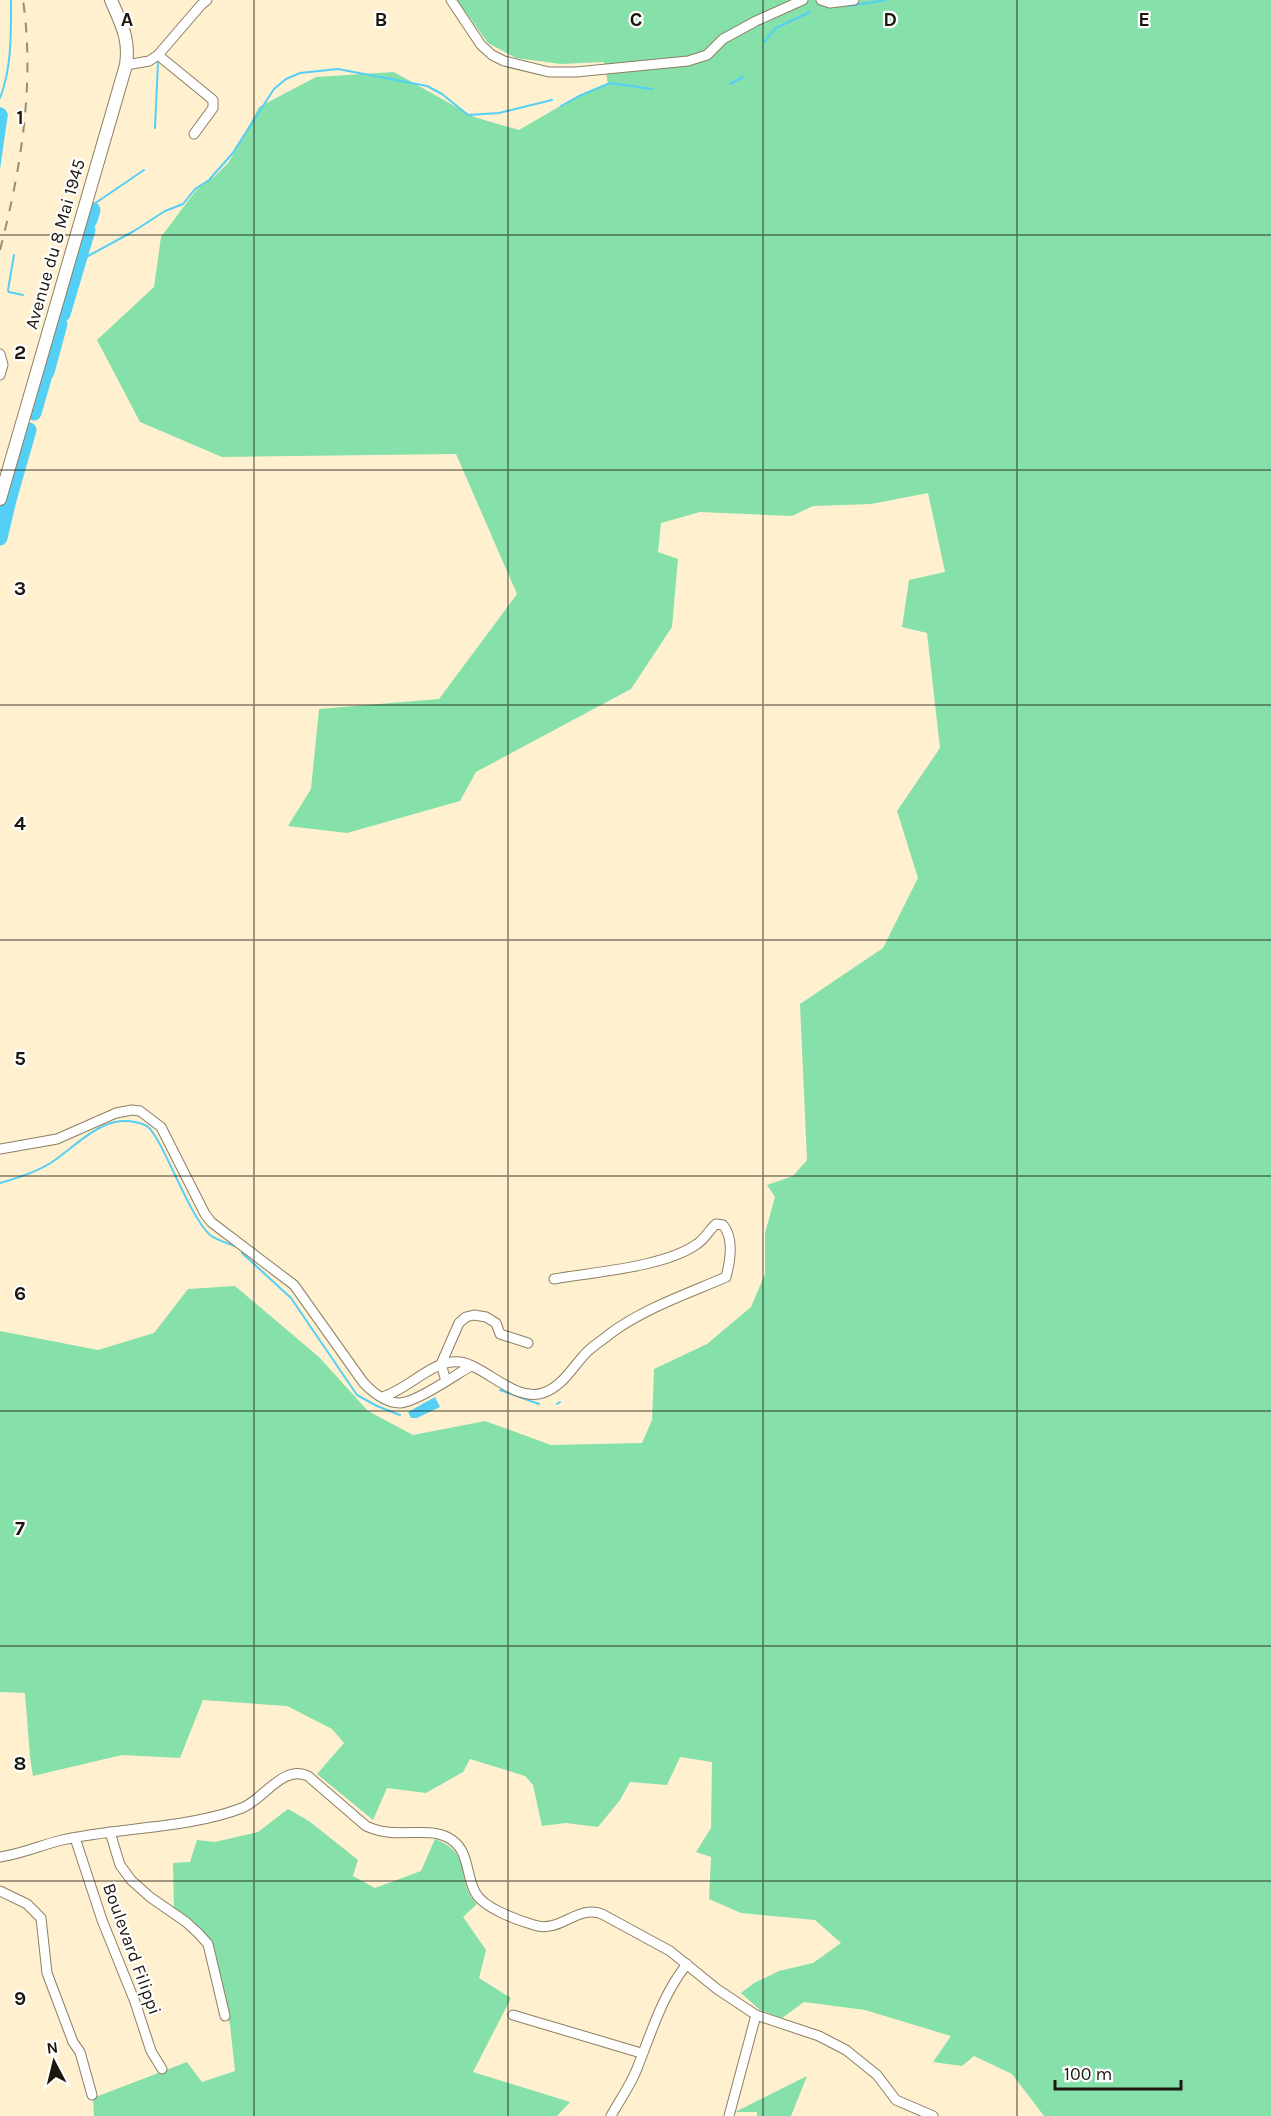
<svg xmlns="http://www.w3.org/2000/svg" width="1271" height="2116" viewBox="0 0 1271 2116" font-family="Karla,sans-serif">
<rect width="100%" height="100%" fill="#fff0d0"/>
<g fill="#85e0aa">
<path d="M457 0H1271V2116H1044L1012 2074 974 2056 962 2066 933 2062 951 2036 865 2010 804 2002 782 2018 760 2010 741 1993 754 1983 779 1971 813 1963 841 1943 815 1920 741 1913 709 1899 711 1857 696 1852 711 1828 712 1762 680 1757 667 1785 630 1782 620 1800 598 1827 566 1823 542 1826 533 1785 525 1776 470 1759 463 1772 426 1793 387 1788 373 1820 317 1774 344 1743 332 1729 287 1706 203 1700 180 1758 122 1755 33 1776 30 1757 25 1693 0 1692V1331L98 1350 154 1333 188 1289 235 1286 319 1357 368 1411 413 1435 485 1421 551 1445 642 1443 652 1420 654 1369 707 1344 751 1307 765 1274V1233L775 1197 767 1185 793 1176 807 1160 800 1004 883 948 918 878 897 811 940 748 927 633 902 627 909 580 945 572 928 493 871 504 813 506 792 516 700 512 661 523 658 552 678 559 672 627 631 689 476 772 460 801 347 833 288 826 311 789 319 709 439 699 517 594 456 454 222 457 140 422 97 340 154 287 161 237 197 189 214 177 229 162 259 107 316 77 394 72 474 117 519 130 579 95 608 84 604 62 561 64 516 58 488 43Z"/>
<path d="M288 1809 309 1821 358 1860 353 1876 375 1888 421 1871 435 1839C476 1855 454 1880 477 1904L463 1917 486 1950 479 1978 511 1998 473 2072 570 2102 557 2116H94L93 2098 187 2062 202 2082 235 2071 230 2025 211 1945 174 1909 173 1863 190 1862 197 1840 215 1842 258 1832Z"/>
<path d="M807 2076 791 2116H757V2112H735Z"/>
</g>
<g fill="#54cff5">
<path d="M0 107 5 109 8 114 0 169Z"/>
<path d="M435 1397 440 1407 417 1418H411L408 1412Z"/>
</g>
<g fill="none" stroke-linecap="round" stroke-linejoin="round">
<g stroke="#54cff5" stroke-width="2">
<path d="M849 6 886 0"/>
<path d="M764 42 776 28 810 12"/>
<path d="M730 84 743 77"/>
<path d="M0 98C12 67 11 33 11 0"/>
<path d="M561 106 579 96 610 83 652 89"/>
<path d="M155 128 158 63"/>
<path d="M94 204 144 170"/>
<path d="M14 255 8 290 9 292 23 295"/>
<path d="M79 261 134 231 165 211 183 204 195 189 209 180 232 154 274 89 286 79 300 73 338 69 427 86 442 94 468 115 499 113 552 100"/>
<path d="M0 1183C18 1178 40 1171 55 1160 82 1141 107 1110 145 1125 160 1130 187 1214 210 1235 216 1240 227 1243 235 1246"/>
<path d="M242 1253 291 1298 357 1395 377 1406 400 1415"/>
<path d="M500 1390 539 1404"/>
<path d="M557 1404 560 1402"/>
</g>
<g stroke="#54cff5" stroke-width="15">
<path d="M90 220 93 210"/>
<path d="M63 314 88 230"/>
<path d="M47 372 60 324"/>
<path d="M34 413 45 375"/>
<path d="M0 538 9 500 29 430"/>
</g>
<g stroke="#8c7f62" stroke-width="11">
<g id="street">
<path d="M451 0 481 45 492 55 504 61 549 72H576L688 61 707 55 723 39 756 21 803 0"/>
<path d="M821 0 830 3 854 0"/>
<path d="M158 55 213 100V108L194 134"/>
<path d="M126 65 149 61 158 55 201 5 207 0"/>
<path d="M0 354 3 365 0 375"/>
<path d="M0 1149 57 1139 116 1113 132 1110 140 1111 161 1127 205 1214 211 1222 294 1285 363 1382C372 1392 386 1403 400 1403 417 1402 455 1375 471 1366"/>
<path d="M446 1381 441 1364 459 1323 466 1317 474 1315 486 1317 496 1323 500 1334 528 1343"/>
<path d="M382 1397C408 1390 434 1358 460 1362 486 1366 514 1402 543 1393 564 1386 574 1364 589 1350 596 1344 604 1339 611 1333 645 1308 687 1294 726 1277 730 1262 734 1238 723 1225L716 1224C709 1230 705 1239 697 1244 665 1267 594 1272 554 1279"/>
<path d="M110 1832 120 1865 131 1880 150 1897 186 1922 198 1933 208 1944 225 2016"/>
<path d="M75 1838 102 1920 135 2002 151 2051 162 2069"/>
<path d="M0 1857C22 1854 41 1845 62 1840 119 1827 187 1829 242 1808 263 1800 283 1764 308 1776L366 1826C395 1840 425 1826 447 1837 470 1848 465 1873 475 1892 483 1908 517 1920 534 1925 560 1934 577 1904 602 1914L670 1951 717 1989 756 2015 819 2036 846 2050 877 2075 896 2100 933 2116"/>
<path d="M0 1891 27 1904 41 1918 47 1973 73 2042 80 2052 92 2095"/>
<path d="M513 2015 641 2053"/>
<path d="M611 2116C619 2101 630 2086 636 2071 651 2034 662 1995 687 1964"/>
<path d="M729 2116 756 2015"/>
</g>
</g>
<g stroke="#8c7f62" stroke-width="14">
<path id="secondary" d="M0 499 126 65C130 38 121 24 111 0"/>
</g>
<use href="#street" stroke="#fff" stroke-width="9"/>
<use href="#secondary" stroke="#fff" stroke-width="12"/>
<path stroke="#988d77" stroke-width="2" stroke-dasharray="10 10" stroke-linecap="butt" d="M0 250C21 169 35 84 23 0"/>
</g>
<path fill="none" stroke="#1c170c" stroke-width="1.5" stroke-opacity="0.55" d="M254 0V2116M508 0V2116M763 0V2116M1017 0V2116M0 235H1271M0 470H1271M0 705H1271M0 940H1271M0 1176H1271M0 1411H1271M0 1646H1271M0 1881H1271"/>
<g text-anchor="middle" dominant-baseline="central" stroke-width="4.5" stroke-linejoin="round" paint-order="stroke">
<g font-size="18" fill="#1c170c" stroke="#fff">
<text transform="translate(55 244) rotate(-74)">Avenue du 8 Mai 1945</text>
<text transform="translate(132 1949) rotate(70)">Boulevard Filippi</text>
</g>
</g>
<g font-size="20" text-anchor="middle" font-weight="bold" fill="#1c170c" stroke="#fff" stroke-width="4.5" stroke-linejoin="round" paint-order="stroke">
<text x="127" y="26">A</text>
<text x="381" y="26">B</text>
<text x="636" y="26">C</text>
<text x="890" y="26">D</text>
<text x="1144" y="26">E</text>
<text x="20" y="124">1</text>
<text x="20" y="359">2</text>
<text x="20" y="595">3</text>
<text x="20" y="830">4</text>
<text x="20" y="1065">5</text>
<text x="20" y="1300">6</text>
<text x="20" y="1535">7</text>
<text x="20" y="1770">8</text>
<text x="20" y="2005">9</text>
</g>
<g transform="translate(54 2062) rotate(353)" stroke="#ffffff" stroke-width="4.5" paint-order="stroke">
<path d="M0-4.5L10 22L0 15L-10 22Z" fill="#1c170c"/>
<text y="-9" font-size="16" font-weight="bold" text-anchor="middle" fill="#1c170c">N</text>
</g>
<path d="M1055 2080v9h126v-9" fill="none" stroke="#1c170c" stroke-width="3"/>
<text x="1064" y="2080" font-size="18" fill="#1c170c" stroke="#ffffff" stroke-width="4.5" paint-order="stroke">100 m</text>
</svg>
